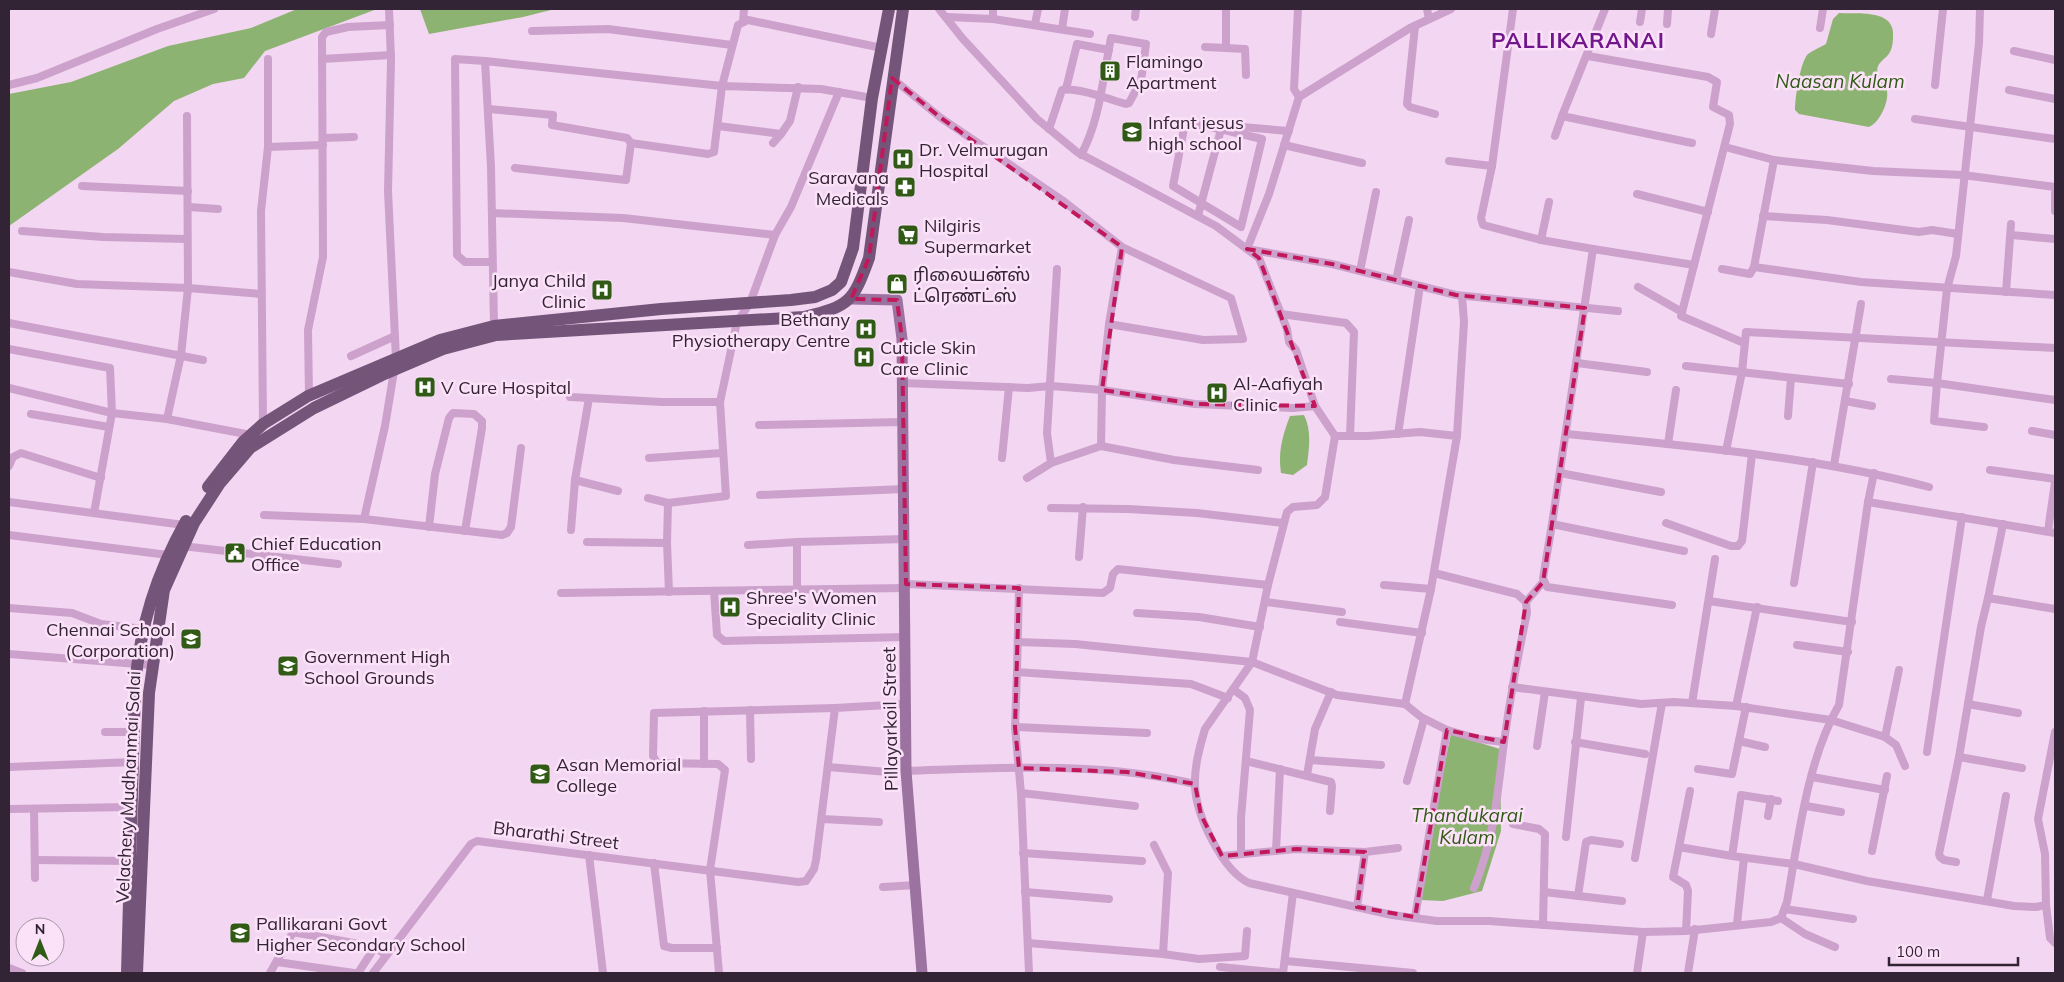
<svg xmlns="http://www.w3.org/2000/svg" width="2064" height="982" viewBox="0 0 2064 982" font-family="Mulish,'Noto Sans Tamil',sans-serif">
<rect width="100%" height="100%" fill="#f3d6f1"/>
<g fill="#8db372">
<path d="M297 9H377L265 51 244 78 213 84 174 101 118 149 9 226V94L71 82 168 46 251 28Z"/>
<path d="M420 9H555L523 17 429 34Z"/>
<path d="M1839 13C1858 14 1896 9 1893 37 1893 43 1892 50 1888 55 1883 61 1875 64 1878 74 1880 80 1886 85 1887 91 1889 103 1879 123 1869 127L1799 114 1795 110C1795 99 1800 62 1808 54 1813 50 1821 47 1826 44L1833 19Z"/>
<path d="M1304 415C1312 431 1309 449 1307 465L1293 475 1281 473C1278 452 1282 437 1290 416Z"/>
<path d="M1451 734 1500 749 1501 831 1482 891 1443 901 1421 900 1419 887Z"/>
</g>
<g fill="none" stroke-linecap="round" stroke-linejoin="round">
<g stroke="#cca1cc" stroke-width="8">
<path d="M939 9 963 39 1037 119 1077 152 1216 226 1259 258 1287 329 1289 342 1296 350 1315 406 1335 436 1325 497 1317 505 1293 507 1287 512 1268 585 1252 662 1205 729C1200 746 1194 767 1195 786 1196 815 1222 870 1249 883L1392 915 1437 921H1489L1643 932 1686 931 1771 922 1781 918 1787 902C1798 840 1807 760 1839 705L1868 502 1874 473"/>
<path d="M1298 9 1294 89 1299 97"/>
<path d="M1427 9 1429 19"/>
<path d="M1451 9 1410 28 1299 97 1269 194 1247 249 1332 264 1456 295 1618 311"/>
<path d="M1513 9 1492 166 1481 218 1483 225 1541 240 1593 249 1552 524"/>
<path d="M1605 9 1562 116 1692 143"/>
<path d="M1980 9 1979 43 1956 256 1947 289 1937 383 2055 400"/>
<path d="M947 17 993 19 1090 34"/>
<path d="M1135 17 1136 9"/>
<path d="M993 19V9"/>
<path d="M743 22 744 9"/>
<path d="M1640 22 1642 9"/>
<path d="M1035 24 1038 9"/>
<path d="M1667 24 1668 9"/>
<path d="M1415 26 1407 104 1410 107 1435 114"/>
<path d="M1820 28 1823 9"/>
<path d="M1062 29 1065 9"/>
<path d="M532 31 608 29 732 45"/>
<path d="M1711 34 1715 9"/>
<path d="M1205 47 1226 48V9"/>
<path d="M1226 48 1245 49 1246 75"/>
<path d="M2014 51 2055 60"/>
<path d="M1588 56 1708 77 1717 82 1713 107 1729 115 1730 124 1681 316 1744 343"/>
<path d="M322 59 391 55"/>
<path d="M485 61 455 59 457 255 465 262H491"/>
<path d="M892 78 941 118 1062 200 1122 247 1231 298 1243 339 1203 340 1109 324 1122 247"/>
<path d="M9 85 37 78 157 29 214 9"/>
<path d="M1935 85 1943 9"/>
<path d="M1066 89 1077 44 1109 50"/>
<path d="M2009 90 2055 99"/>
<path d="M489 109 553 115 552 125 627 138 631 143"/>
<path d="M1915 119 2055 139"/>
<path d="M1218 125 1289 131"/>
<path d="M718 126 781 134 790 121 798 87"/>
<path d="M1049 129 1062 90C1078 87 1111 100 1126 104L1129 103 1141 81 1146 44 1111 38C1103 77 1100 120 1081 155"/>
<path d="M1555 136 1562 116"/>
<path d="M323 138 354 137"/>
<path d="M773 143 781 134"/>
<path d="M1284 145 1362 163"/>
<path d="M268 147 323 145"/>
<path d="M1725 147 1774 160 1873 171 1963 175 2055 187"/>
<path d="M1449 161 1492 166"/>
<path d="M515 168 626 180 631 143 708 154 714 152 722 86 821 89 872 98"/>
<path d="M82 186 188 191"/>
<path d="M1637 194 1708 212"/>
<path d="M189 207 218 209"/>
<path d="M2055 211V193"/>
<path d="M492 213 623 218 775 235"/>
<path d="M1198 216 1201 204 1220 133V129L1262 139 1241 227 1173 186 1185 123 1220 129"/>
<path d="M1763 216 1827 220 1919 232 1932 230 1958 234"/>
<path d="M22 231 103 237 186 239"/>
<path d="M2011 235 2055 239"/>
<path d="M1541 240 1549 202"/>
<path d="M1593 249 1694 265"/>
<path d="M1754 267 1861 282 2055 295"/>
<path d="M1722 269 1750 274 1754 267 1774 160"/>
<path d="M1360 271 1376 192"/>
<path d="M9 272 77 284 188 288 187 116"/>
<path d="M1396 280 1409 220"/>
<path d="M1638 287 1682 312"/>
<path d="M2006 292 2011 224"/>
<path d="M1281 314 1346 323 1354 332 1350 436"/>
<path d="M9 323 203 360"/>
<path d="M494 326 491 167 485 61 722 86 738 25 748 20 882 48"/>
<path d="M9 349 110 368 112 413 94 513"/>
<path d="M351 356 395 336"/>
<path d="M1577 363 1647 372"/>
<path d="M1686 366 1849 384"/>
<path d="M1891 379 1937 383 1934 421 1984 427"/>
<path d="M903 383 1028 388 1051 386 1102 390 1195 404 1293 408 1315 406"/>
<path d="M9 388 112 413 167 419 251 435"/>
<path d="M309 397 308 330 323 257 322 37 326 32 348 27 390 25"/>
<path d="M570 397 662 402H720L737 322 750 303 775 235 791 207 839 92"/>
<path d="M1845 401 1872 406"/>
<path d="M31 414 109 427"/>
<path d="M1788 416 1791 378"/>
<path d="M167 419 181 355 188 288 261 294"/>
<path d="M263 424 261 211 268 147V59"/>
<path d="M759 425 903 422"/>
<path d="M2032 431 2055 435"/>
<path d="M1398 434 1420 286"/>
<path d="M1566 434C1688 446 1810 456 1929 487"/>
<path d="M1335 436H1368L1420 432 1457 436 1431 589 1405 704"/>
<path d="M1457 436 1464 322 1462 296"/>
<path d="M1668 444 1676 390"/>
<path d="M1101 446 1102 390 1109 324"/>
<path d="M1726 451 1742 372 1746 332 2055 348"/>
<path d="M649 458 722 453"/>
<path d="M1002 458 1009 387"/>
<path d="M1051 463 1101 446 1174 460 1258 470"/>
<path d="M1834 465 1861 304"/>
<path d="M9 466 13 457 21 453 101 478"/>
<path d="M1990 470 2055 479"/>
<path d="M1560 473 1661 492"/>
<path d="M1027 478 1051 463 1047 433 1057 269"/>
<path d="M575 480 618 491"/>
<path d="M760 495 904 489"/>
<path d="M648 498 668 503 726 496 720 402"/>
<path d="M9 502 184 525"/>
<path d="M1868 502 2055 533"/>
<path d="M668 503 667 543 669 592"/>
<path d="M1051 508 1128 509 1197 513 1283 523"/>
<path d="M264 515 364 519 502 535 507 533 511 527 521 448"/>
<path d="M364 519 385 426 396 359 388 191 391 60 389 9"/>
<path d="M1666 523 1731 546H1738L1742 541 1752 454"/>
<path d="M429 527 435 474 449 418 453 413 474 414 482 421V428L465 531"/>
<path d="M571 530 575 480 589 398"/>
<path d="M2048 531 2055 482"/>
<path d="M9 535 168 555"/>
<path d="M587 542 667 543"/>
<path d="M748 545 797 542"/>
<path d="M182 546 338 564"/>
<path d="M1079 557 1083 507"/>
<path d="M1434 573 1517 594 1526 602 1527 613C1518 655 1510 698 1504 742 1497 796 1495 836 1474 888"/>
<path d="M1794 583 1813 462"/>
<path d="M906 584 1103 593 1110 588 1113 574 1118 569 1268 585"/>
<path d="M1384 585 1431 589"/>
<path d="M1019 588 1017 672 1191 684 1228 698"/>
<path d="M797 590V542L905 539"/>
<path d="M714 591 717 635 724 641 906 637"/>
<path d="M561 593 906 588"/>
<path d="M1988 598 2003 524"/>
<path d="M1709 601 1852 622"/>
<path d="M1266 602 1342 612"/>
<path d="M1526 602 1543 582"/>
<path d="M1672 605 1547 587 1543 578 1552 524 1684 551"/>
<path d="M9 608 72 613 101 624 143 629"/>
<path d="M1137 613 1199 617 1260 627"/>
<path d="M1340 622 1422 633"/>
<path d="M1018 642 1075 644 1252 662 1337 695 1405 704 1421 717 1447 730 1479 739 1504 742"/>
<path d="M1797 645 1848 652"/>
<path d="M9 654 151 665"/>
<path d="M1017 672 1015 727 1021 793 1029 973"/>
<path d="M1512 687 1641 704 1674 702 1736 706 1831 720 1885 737 1896 745 1905 766"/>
<path d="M1234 690 1245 698 1250 710 1241 818V854"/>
<path d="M1692 703 1715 559"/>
<path d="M1968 704 2018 713"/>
<path d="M1736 706 1757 607"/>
<path d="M750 710 751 759"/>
<path d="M1015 727 1147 733"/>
<path d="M105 732H133"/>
<path d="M1885 737 1899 670"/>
<path d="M1739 741 1765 747"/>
<path d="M1575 742 1645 754"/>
<path d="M1537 746 1545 692"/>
<path d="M1927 752 1962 517"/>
<path d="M1959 757 2022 768"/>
<path d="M1310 760 1381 765"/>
<path d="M1246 761 1331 782 1332 786 1330 811"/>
<path d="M704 764V711"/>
<path d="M9 767 133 762"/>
<path d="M828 767 888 772"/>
<path d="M1698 769 1732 774 1746 707"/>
<path d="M906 771C1002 768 1101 761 1195 784"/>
<path d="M1307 775 1315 729 1331 692"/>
<path d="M1812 777 1885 790"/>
<path d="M1407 781 1424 719"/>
<path d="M1690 791 1679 847 1732 856"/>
<path d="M1021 793 1135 806"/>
<path d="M1778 801 1741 795 1732 856 1794 864 1867 881 2014 906 2036 907 2046 905 2045 854 2038 819 2055 732"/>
<path d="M1806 806 1841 812"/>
<path d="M9 809 131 807"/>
<path d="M34 809 35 878"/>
<path d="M1768 816 1771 799"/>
<path d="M822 819 879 822"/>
<path d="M1513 824 1539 829 1545 834 1543 925"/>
<path d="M1566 837 1581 698"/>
<path d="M1679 847 1673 877 1686 885 1688 891 1686 931"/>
<path d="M1276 851 1280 769"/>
<path d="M1872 851 1887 776"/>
<path d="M1023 853 1142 861"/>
<path d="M589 855 603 973"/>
<path d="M1222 856 1296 849 1365 852 1398 848"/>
<path d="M1635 858 1662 703"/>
<path d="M35 860 130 861"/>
<path d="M1956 862 1944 860 1940 857 1939 854 1959 757 1981 627 1988 598 2055 609"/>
<path d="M654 863 664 946 672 948H717"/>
<path d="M883 887 916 885"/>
<path d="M1025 892 1109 899"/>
<path d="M1544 892 1622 901"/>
<path d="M1578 896 1586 842 1591 840 1620 844"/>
<path d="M1987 900 2006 796"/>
<path d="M2046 905 2050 938 2055 943"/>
<path d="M1357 907 1365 852"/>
<path d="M1785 909 1853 919"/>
<path d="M1415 917 1447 730"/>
<path d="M1781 918 1805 934 1835 947"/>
<path d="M1737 924 1744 858"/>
<path d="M1028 943 1163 954 1168 873 1154 845"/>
<path d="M1163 954 1199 959 1245 956 1247 931"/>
<path d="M1286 961 1413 973"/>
<path d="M277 962 354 973"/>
<path d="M1220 967 1283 973"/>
<path d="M9 968 22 973"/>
<path d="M270 973 293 932 375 947 386 955"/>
<path d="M358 973 375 947"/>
<path d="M373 973 471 844 477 841 798 882 806 881 814 869 816 860 835 708 906 704"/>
<path d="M719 973 710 870 725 770 718 764 657 763 653 756 654 713 835 708"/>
<path d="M1283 973 1293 893"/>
<path d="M1637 973 1643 932"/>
<path d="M1688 973 1695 929"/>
</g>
<path stroke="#9b72a0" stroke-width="11" d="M851 299 897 300 902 339 906 771 922 973"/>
<g stroke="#745479" stroke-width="12">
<path d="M208 487 243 442 263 424 308 396 440 340 494 326 661 309 791 300 815 297 832 290 841 282 853 248 872 98 889 9"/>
<path d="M127 973 135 687C140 625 156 575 186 521"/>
<path d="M137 973 149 693 164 590 194 523 220 483 250 448 314 408 382 375 443 349 496 335 804 317C850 306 853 302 869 258L903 9"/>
</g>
</g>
<path fill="none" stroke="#c2185b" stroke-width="4" stroke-dasharray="10 6" stroke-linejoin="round" d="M892 78 941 118 1122 247 1102 390 1195 404 1315 406 1259 258 1247 249 1332 264 1456 295 1585 308 1543 582 1526 602 1504 742 1447 730 1415 917 1357 907 1365 852 1296 849 1222 856 1201 815 1195 784 1127 772 1019 768 1015 727 1019 588 906 584 902 339 897 300 851 299 869 258Z"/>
<defs>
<g id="building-square" transform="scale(1.125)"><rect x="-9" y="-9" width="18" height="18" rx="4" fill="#315a16" stroke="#fbe2f9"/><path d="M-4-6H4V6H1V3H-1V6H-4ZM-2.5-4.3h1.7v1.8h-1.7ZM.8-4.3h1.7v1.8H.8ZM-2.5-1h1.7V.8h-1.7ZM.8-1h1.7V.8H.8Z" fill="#fff"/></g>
<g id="school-square" transform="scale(1.125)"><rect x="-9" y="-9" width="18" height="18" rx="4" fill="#315a16" stroke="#fbe2f9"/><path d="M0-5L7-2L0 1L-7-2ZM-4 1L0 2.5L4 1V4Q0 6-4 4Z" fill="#fff"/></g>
<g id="hospital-square" transform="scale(1.125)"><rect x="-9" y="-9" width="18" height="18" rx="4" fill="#315a16" stroke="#fbe2f9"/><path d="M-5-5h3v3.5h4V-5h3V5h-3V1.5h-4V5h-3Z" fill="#fff"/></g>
<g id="pharmacy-square" transform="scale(1.125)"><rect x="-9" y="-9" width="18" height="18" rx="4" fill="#315a16" stroke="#fbe2f9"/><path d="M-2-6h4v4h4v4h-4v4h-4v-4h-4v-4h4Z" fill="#fff"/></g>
<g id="supermarket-square" transform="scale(1.125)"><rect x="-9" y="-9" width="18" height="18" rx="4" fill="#315a16" stroke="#fbe2f9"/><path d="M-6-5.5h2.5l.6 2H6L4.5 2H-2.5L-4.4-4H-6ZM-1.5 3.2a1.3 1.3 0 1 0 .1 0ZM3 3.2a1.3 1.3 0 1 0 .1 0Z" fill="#fff"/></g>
<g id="shop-square" transform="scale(1.125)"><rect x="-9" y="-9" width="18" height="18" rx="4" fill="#315a16" stroke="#fbe2f9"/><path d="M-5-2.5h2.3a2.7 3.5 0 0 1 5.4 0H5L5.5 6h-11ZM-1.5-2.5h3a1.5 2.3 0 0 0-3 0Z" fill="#fff"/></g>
<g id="civic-square" transform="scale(1.125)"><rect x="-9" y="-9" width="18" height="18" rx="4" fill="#315a16" stroke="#fbe2f9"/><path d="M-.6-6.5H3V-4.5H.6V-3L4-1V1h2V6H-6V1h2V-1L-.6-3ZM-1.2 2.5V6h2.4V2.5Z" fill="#fff"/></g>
</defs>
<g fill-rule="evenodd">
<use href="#building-square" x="1110" y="71"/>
<use href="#school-square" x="1132" y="132"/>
<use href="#hospital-square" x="903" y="159"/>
<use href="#pharmacy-square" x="905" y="187"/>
<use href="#supermarket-square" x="908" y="235"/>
<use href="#shop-square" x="897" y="284"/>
<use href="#hospital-square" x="602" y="290"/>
<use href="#hospital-square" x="866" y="329"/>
<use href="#hospital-square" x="864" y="357"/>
<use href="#hospital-square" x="425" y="387"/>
<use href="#hospital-square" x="1217" y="393"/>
<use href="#civic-square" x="235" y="553"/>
<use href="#hospital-square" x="730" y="607"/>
<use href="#school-square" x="191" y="639"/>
<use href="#school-square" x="288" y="666"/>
<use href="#school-square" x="540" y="774"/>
<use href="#school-square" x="240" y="933"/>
</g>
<g text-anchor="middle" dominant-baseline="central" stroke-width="5" stroke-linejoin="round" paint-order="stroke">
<g font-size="18" fill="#332435" stroke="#fbe2f9" text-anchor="start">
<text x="1126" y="61">Flamingo<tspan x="1126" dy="21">Apartment</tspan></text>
<text x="1148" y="122">Infant jesus<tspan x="1148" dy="21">high school</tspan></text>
<text x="919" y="149">Dr. Velmurugan<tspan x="919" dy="21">Hospital</tspan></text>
<text x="889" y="177" text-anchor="end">Saravana<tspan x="889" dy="21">Medicals</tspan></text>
<text x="924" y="225">Nilgiris<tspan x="924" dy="21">Supermarket</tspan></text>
<text x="913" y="274">ரிலையன்ஸ்<tspan x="913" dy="21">ட்ரெண்ட்ஸ்</tspan></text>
<text x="586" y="280" text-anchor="end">Janya Child<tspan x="586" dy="21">Clinic</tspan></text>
<text x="850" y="319" text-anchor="end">Bethany<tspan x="850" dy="21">Physiotherapy Centre</tspan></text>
<text x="880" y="347">Cuticle Skin<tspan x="880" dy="21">Care Clinic</tspan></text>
<text x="1233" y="383">Al-Aafiyah<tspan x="1233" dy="21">Clinic</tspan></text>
<text x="441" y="387">V Cure Hospital</text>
<text x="251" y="543">Chief Education<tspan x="251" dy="21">Office</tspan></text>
<text x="746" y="597">Shree's Women<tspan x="746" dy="21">Speciality Clinic</tspan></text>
<text x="175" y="629" text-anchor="end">Chennai School<tspan x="175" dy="21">(Corporation)</tspan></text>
<text x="304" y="656">Government High<tspan x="304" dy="21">School Grounds</tspan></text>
<text x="556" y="764">Asan Memorial<tspan x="556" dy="21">College</tspan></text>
<text x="256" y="923">Pallikarani Govt<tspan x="256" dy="21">Higher Secondary School</tspan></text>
</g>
<g font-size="18" fill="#332435" stroke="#fbe2f9">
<text transform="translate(890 719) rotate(-91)">Pillayarkoil Street</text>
<text transform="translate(128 787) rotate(-87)">Velachery Mudhanmai Salai</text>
<text transform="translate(556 835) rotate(7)">Bharathi Street</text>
</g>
<g font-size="19" font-style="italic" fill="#315a16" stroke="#fbe2f9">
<text x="1840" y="81">Naasan Kulam</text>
<text x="1467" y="815">Thandukarai<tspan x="1467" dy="22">Kulam</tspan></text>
</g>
<g font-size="22" font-weight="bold" letter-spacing="1" fill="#71168c" stroke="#fbe2f9">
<text x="1578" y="40">PALLIKARANAI</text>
</g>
</g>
<rect width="2064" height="982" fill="none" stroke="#332435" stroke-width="20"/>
<g transform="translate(40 942)"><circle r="24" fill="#fbe2f9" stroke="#ab96ab"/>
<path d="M0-4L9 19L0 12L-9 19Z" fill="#315a16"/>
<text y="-8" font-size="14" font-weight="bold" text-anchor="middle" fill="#332435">N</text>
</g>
<path d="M1889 957v8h129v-8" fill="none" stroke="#332435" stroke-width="2.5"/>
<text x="1896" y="957" font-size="15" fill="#332435" stroke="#fbe2f9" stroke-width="4" paint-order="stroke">100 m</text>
</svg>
